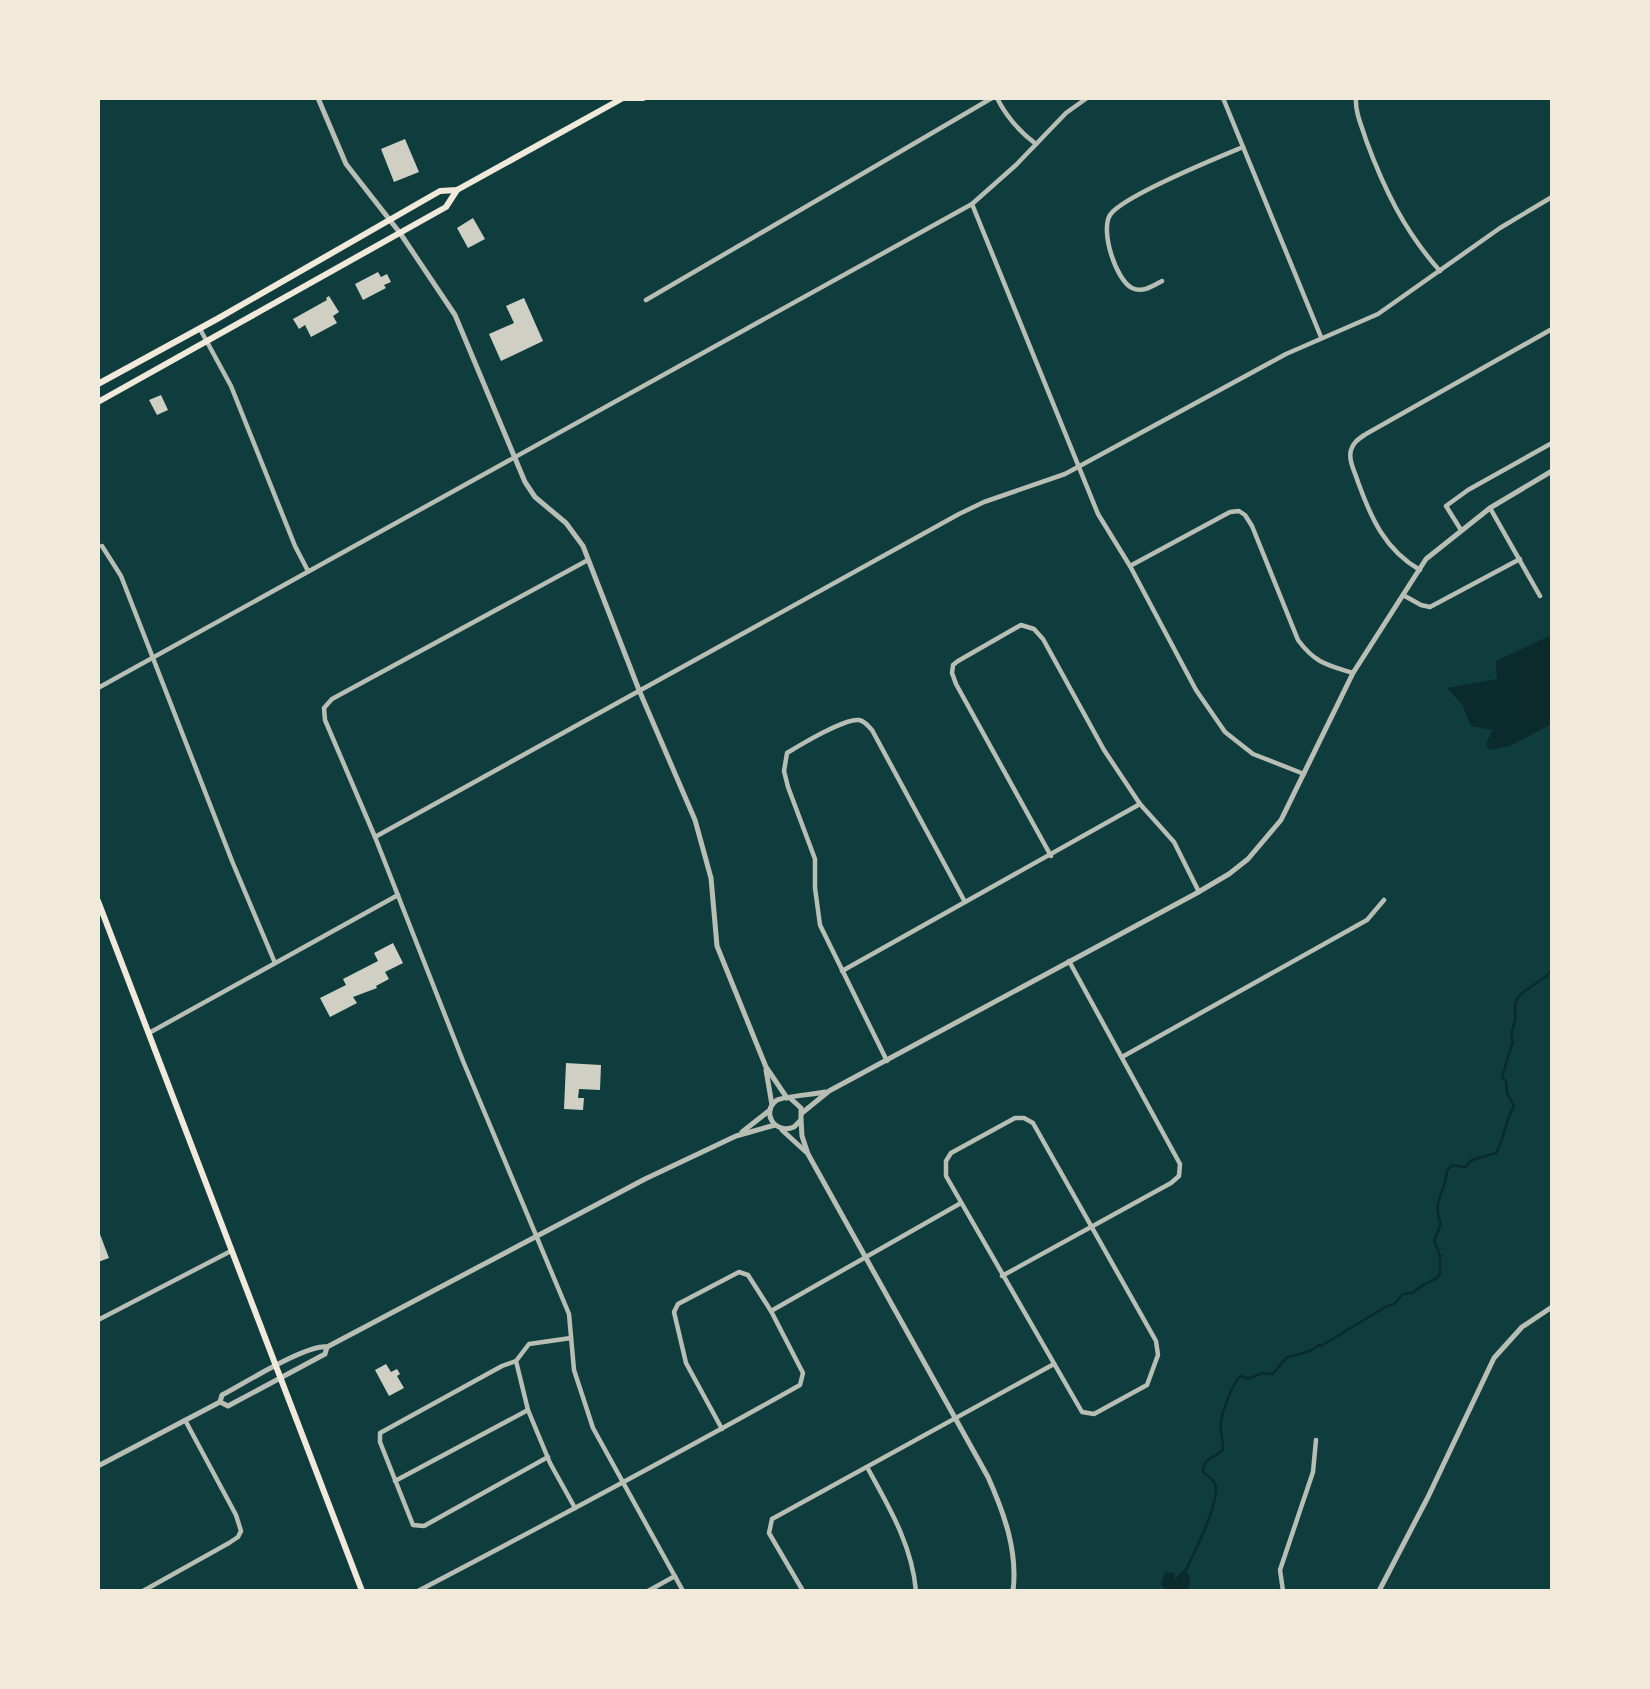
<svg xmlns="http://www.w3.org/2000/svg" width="1650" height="1689" viewBox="0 0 1650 1689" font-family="Cabin,sans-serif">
<rect width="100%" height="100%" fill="#0f3d3e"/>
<g fill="#0a2a2b">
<path d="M1552 635V724L1509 746 1488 750 1486 743 1493 730 1471 726 1462 704 1447 688 1497 679 1496 661Z"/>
<path d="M1184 1569 1190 1577 1188 1591 1165 1589 1161 1585 1165 1572 1175 1573 1174 1580Z"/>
</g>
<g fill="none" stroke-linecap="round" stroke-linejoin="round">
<path stroke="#0a2a2b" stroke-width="2.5" d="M1186 1570C1195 1551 1216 1509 1216 1489 1217 1481 1208 1477 1203 1472 1203 1457 1214 1459 1223 1450 1224 1441 1219 1431 1221 1422 1222 1412 1233 1381 1241 1376L1248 1379 1262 1373 1273 1374 1286 1358 1310 1351 1319 1345 1321 1346 1387 1306 1394 1304 1403 1294 1413 1293C1421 1284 1431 1283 1440 1275V1256L1434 1240 1441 1224C1431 1201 1446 1192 1447 1171L1452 1165 1465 1167 1472 1160 1496 1153C1505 1138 1505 1120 1514 1106L1507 1093 1506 1082 1502 1076C1507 1064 1507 1056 1513 1043 1510 1033 1512 1031 1515 1021 1517 1014 1512 1007 1517 999 1525 987 1543 982 1552 970"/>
</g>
<g fill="#cfcfc3">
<path d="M405 139 419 172 394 182 381 149Z"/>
<path d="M473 218 485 239 468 248 457 228Z"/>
<path d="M378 272 381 277 387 274 391 282 384 285 386 288 363 300 355 284Z"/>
<path d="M329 296 339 312 333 316 337 323 311 337 305 325 299 329 293 319 327 300 326 298Z"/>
<path d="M524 298 543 341 501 361 489 334 514 323 506 306Z"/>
<path d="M161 395 168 410 157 415 149 400Z"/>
<path d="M393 943 403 963 385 972 389 979 376 986 377 988 353 997 357 1003 330 1017 320 998 346 985 343 979 378 961 374 953Z"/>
<path d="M566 1063 601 1065 600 1090 579 1089 578 1098H584L583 1110 564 1109Z"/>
<path d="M98 1229 109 1258 98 1262Z"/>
<path d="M386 1364 391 1372 397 1369 400 1374 397 1376 404 1388 389 1396 375 1370Z"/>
</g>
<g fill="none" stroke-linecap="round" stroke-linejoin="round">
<g stroke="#b8beb3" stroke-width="4.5">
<path d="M997 98C1006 116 1020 132 1036 144"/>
<path d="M1223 98 1321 337"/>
<path d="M1356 98C1355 113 1362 126 1366 140 1384 189 1405 232 1440 271"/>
<path d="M972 204 1098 514 1130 566 1196 690 1225 732 1253 754 1304 774"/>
<path d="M1162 281C1153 286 1143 293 1132 288 1116 280 1100 231 1110 215 1122 196 1219 157 1243 147"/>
<path d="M646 300 992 98"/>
<path d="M200 329 231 386 295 546 308 571"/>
<path d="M1490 508 1540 596"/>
<path d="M1461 530 1446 506 1468 490 1552 443"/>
<path d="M102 546 121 576 232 861 275 963"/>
<path d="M588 560 332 699 324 708 325 720 375 837 463 1061 569 1314 574 1370 593 1428 683 1591"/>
<path d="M1130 566 1230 512 1239 511 1245 515 1252 526 1298 640C1315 663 1327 665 1353 673"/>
<path d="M1420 570C1385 550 1371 518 1358 482 1355 472 1348 460 1351 450 1353 442 1360 438 1366 434L1552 329"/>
<path d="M1403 595 1421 605 1430 607 1520 559"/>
<path d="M98 688 972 204 1016 165 1066 113 1087 98"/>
<path d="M375 837 959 514 984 502 1065 474 1286 354 1378 314 1500 228 1552 197"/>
<path d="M1051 856 956 684 952 673 953 665 958 661 1021 625 1034 629 1043 639 1104 750 1140 804 1174 842 1199 892"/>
<path d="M842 971 1140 804"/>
<path d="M149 1033 398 895"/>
<path d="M1122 1057 1367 920 1384 900"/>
<path d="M887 1061 820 925 815 888V859L788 787 784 771 787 753C800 745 845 718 859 720 865 721 868 726 872 730L965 902"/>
<path d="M1015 1118H1024L1033 1123 1156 1341 1158 1355 1147 1385 1094 1414 1082 1412 946 1176V1161L951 1153Z"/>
<path d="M1002 1276 1171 1183 1179 1176 1180 1164 1069 961"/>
<path d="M771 1311 961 1203"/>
<path d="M98 1320 231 1251"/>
<path d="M571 1338 529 1344 516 1361 528 1410 550 1463 575 1508"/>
<path d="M516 1361 502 1366 380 1433V1442L413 1525 424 1526 548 1457"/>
<path d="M867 1467C889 1507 912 1545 916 1591"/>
<path d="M395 1481 528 1410"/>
<path d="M143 1591 229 1543 238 1537 241 1531 236 1515 185 1420"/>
<path d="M418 1591C546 1524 674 1456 800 1385L803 1373 771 1311 748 1275 739 1272 678 1304 674 1312 686 1363 722 1429"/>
<path d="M648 1591 675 1576"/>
<path d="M803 1591 769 1533 772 1519 1054 1364"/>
<path d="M1283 1591 1280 1570 1313 1472 1316 1440"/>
</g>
<g stroke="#b8beb3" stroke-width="5">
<path d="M318 98 346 164 400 233 455 315 525 482 535 497 566 523 583 546 639 690 695 820 711 878 717 946 766 1067 787 1098"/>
<path d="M766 1070 772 1105"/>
<path d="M790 1098 801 1108V1120L794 1127C775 1135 760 1112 777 1100 782 1097 816 1094 825 1092"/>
<path d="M802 1113 829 1091 1195 894 1229 874 1248 859 1281 820 1353 673 1426 559 1490 508 1552 471"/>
<path d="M801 1120 802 1136 808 1154 988 1477C1004 1513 1018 1551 1013 1591"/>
<path d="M782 1130 806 1152"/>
<path d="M742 1132 770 1110"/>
<path d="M220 1402 228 1406 325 1354 327 1347"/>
<path d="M98 1466 220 1402 222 1395C243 1384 307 1344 327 1347L645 1179 736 1136 775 1125"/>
<path d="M1379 1591 1428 1497 1494 1358 1522 1327 1552 1307"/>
</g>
<g stroke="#f1e9da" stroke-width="6">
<path d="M623 98H643"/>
<path d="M98 384 217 319 440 191 457 190 623 98"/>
<path d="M98 402 446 207 457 190"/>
<path d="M98 901 362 1591"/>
</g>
</g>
<rect width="1650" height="1689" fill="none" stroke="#f1e9da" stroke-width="200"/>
</svg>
